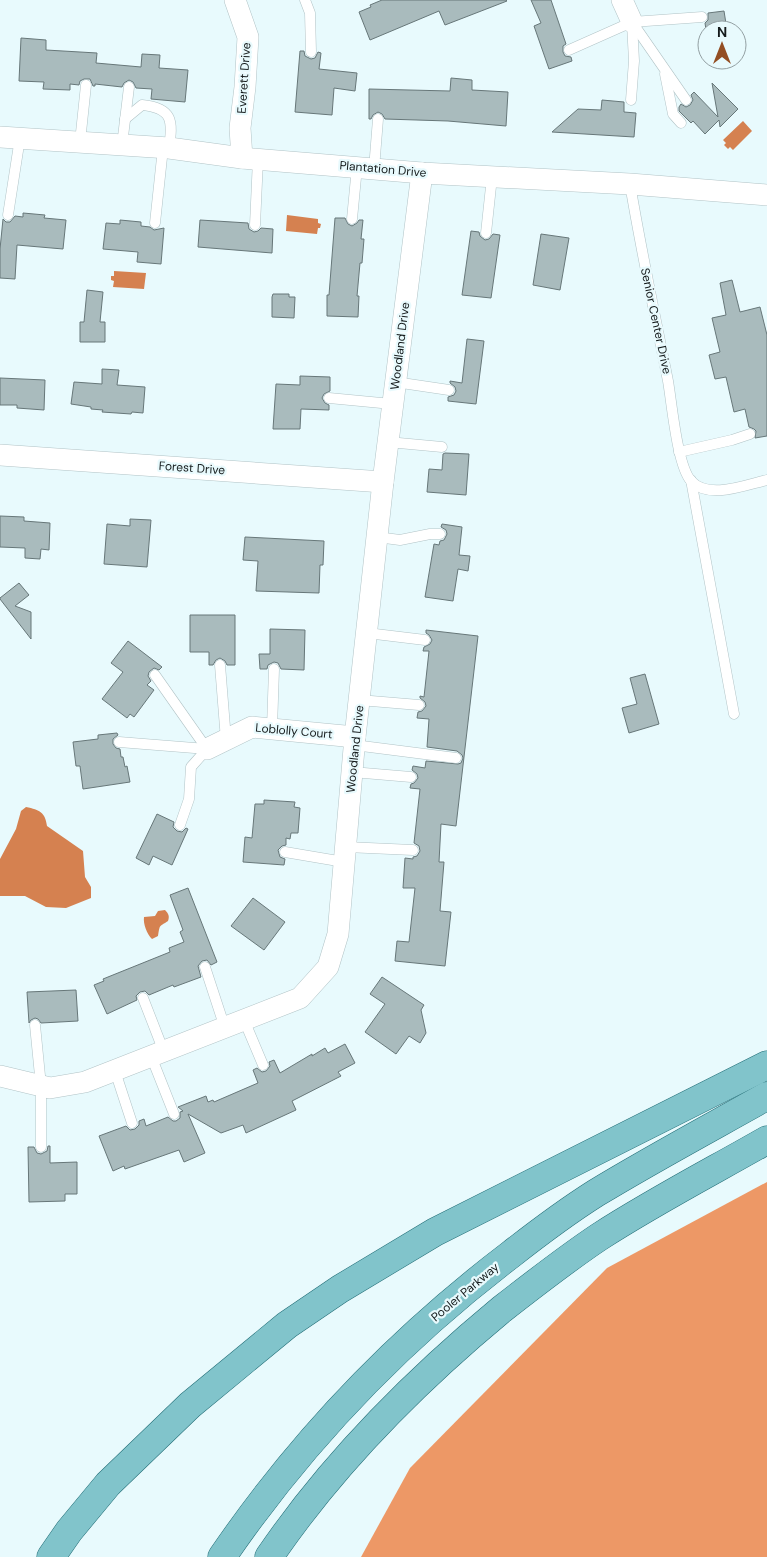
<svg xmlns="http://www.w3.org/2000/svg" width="767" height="1557" viewBox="0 0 767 1557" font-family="'DM Sans',sans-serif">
<rect width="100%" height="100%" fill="#e8fafd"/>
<path fill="#ed9866" d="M767 1182V1557H361L410 1468 607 1268Z"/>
<g fill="#d58150">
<path d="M743 121 752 131 733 150 730 147 728 149 724 145 726 143 723 140Z"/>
<path d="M287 215 318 219V223L321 224 320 228H318L317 234 286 231Z"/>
<path d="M114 271 146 273 144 289 113 287 114 281 111 280V276H114Z"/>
<path d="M26 807C40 810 45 812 47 826L83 851 85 877 91 887V898L66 908 46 907 25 896H0V859L16 829 21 811Z"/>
<path d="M165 910C168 913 170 916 168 921 159 927 160 924 158 936L152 939C147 934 143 924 144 917L155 916 158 911Z"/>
</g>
<g fill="#a9bbbd" stroke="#677779">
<path d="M382 0H506L507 1 445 25 439 11 370 40 359 12 371 7 370 5Z"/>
<path d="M531 0H551L566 44 563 46V52L565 56 571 57 572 61 549 69 534 26 541 23Z"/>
<path d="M724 11 727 30H706L705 23 708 20V13Z"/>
<path d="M21 38 46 40V50L97 53 96 63 141 67 142 54 160 55 159 68 188 70 185 102 151 99 152 89 136 88 133 82 129 80 124 83 122 87 95 84V86H93L90 79H84L80 81 79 85 70 84V90L43 89 44 82 19 81Z"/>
<path d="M300 51H304L305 56 311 59 315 58 318 52 321 53 319 69 357 73 355 91 334 88 332 115 295 112Z"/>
<path d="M451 78 472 80V90L508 92 506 126 448 121 385 119 382 114 378 112 373 115 371 119H369V89L450 91Z"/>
<path d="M712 83 738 109 720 127 719 120 705 134 693 121 691 123 679 111V107L681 104 686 107 690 105 693 100 691 95 694 92 718 117Z"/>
<path d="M602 100 624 102V112L636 113 634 137 552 132 578 109 601 110Z"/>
<path d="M23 213 45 215 44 218 66 220 63 249 17 245 15 279 0 278V249L3 219 6 222H10L15 216 23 217Z"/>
<path d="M335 218H345L348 224 352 226 357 223 359 220H363L361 239H364L362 263H360L357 296H359L358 317 327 316V295H329Z"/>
<path d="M120 220 141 222V226L150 227 154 230 164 228 161 264 137 262 138 252 103 249 106 223 120 224Z"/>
<path d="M200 220 248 223 249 229 254 232 258 231 261 228 273 229 272 253 198 247Z"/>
<path d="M471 231 479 232 480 236 485 240 489 239 493 234 500 235 491 298 462 295Z"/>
<path d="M541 234 569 238 560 290 533 285Z"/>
<path d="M732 280 740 312 760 307 767 335V436L755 438 756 431 754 429 749 427 745 409 734 412 726 377 715 379 709 355 720 352 712 318 726 315 720 283Z"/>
<path d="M87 290 103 292 100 322H105V342H80V322H84Z"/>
<path d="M273 294H289V297H295L294 318 272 317V297Z"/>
<path d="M467 339 484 341 476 404 448 401V397L454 395 456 391 455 387 450 383V381L462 383Z"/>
<path d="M102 369 119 370 117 385 145 387 143 413 132 412 131 414 102 412 103 410 91 409V407L71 404 74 382 102 384Z"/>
<path d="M300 376 330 377V391L324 394 322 398 325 403 329 405V410L301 409 300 429H273L276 384 300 385Z"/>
<path d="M0 378 45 380 44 410 17 408V405H0Z"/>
<path d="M445 453 469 454 466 495 427 492 429 469 442 470 443 454Z"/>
<path d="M0 516 24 517V521L50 523 49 550 41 549 40 559 25 558V548L0 547Z"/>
<path d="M130 519 151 520 147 567 104 564 107 524 130 526Z"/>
<path d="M442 524 462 527 459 555 470 556 468 571 458 569 453 601 425 597 434 544 439 545 440 541 444 540 447 534 446 530 441 527Z"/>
<path d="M245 537 324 541 323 565H320L319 593 256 591 258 561 243 560Z"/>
<path d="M19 583 29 595 15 606 31 612V639L0 599V598Z"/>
<path d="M190 615H235V665H227L225 661 220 658 216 660 213 665H209V652H190Z"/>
<path d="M270 629 305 630 304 670 281 669 278 663 274 662 268 665 267 669H260L259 654H270Z"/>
<path d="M426 630 478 636 456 826 441 824 439 862H444L440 911 451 912 445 966 395 961 397 941 409 942 415 888H403L405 858 413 859V857L417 856 420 851 419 846 414 843 420 789 410 788 411 784 414 783 418 778 417 774 412 770 413 766 425 768 426 761 458 764 461 763 463 758 462 755 457 751 427 747 429 719 417 718 418 712 422 711 426 706 425 702 420 698V696L424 697 429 651H423L424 647 430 644 432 640 429 635 426 633Z"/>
<path d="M128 641 162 667 159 670 154 668 149 672 148 676 151 681 147 685 154 690 134 717 130 714 127 718 102 699 123 672 111 663Z"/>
<path d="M645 674 659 724 629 733 622 708 637 704 630 678Z"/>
<path d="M117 733 118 735 113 739V744L116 748 120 749 121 757H123L125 767 127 766 130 782 83 789 80 766H76L73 742 98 739V735Z"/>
<path d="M264 800 295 802 294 807 300 808 298 833H291L290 839 286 838V845L282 846 278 850 280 857 285 859 284 865 243 862 245 837 252 838 255 804H264Z"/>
<path d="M157 814 174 822 173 827 177 831 182 832 186 828 188 829 172 865 153 856 149 865 136 858Z"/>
<path d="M188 888 217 962 211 965 207 960 202 961 198 966 201 977 174 987 173 985 149 995 145 991 140 992 136 996 137 1000 107 1014 94 985 104 981 103 979 170 952 169 948 184 942 180 932 183 930 170 895Z"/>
<path d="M253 898 285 922 264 950 231 926Z"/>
<path d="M382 977 424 1005 421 1010 426 1033 420 1043 409 1036 396 1054 365 1032 385 1004 370 994Z"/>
<path d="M76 990 78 1021 41 1023 38 1019 35 1018 31 1020 29 1023 27 992Z"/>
<path d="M345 1044 355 1063 338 1072 341 1076 292 1101 296 1110 246 1133 243 1125 221 1133 188 1114 205 1153 184 1162 179 1150 125 1169 124 1166 113 1171 99 1136 126 1126 130 1130 135 1129 139 1125V1121L144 1119 146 1126 168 1117 173 1121H176L180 1118V1112L183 1111 178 1107 206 1096 208 1102 213 1100 214 1102 258 1083 253 1070 257 1068 262 1072 266 1071 270 1066 269 1062 274 1060 280 1073 312 1054V1056L325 1048 328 1053Z"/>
<path d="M48 1146H50V1163L77 1162V1194H65V1201L29 1202 28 1147H34L37 1153 41 1154 47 1151Z"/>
</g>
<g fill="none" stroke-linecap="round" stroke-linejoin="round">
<g stroke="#b1c3c6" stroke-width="11">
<g id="lane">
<path d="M305 0 310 13 311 52"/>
<path d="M632 22 686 100"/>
<path d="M569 50 632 22 702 17"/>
<path d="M665 74 673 114 681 123"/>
<path d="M631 100 634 61 632 23"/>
<path d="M125 119 142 105C173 108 173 121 169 148"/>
<path d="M80 142 86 85"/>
<path d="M122 145 129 87"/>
<path d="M374 169 378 119"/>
<path d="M630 184C641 250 655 315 668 381 672 404 677 465 691 481 709 500 745 485 767 480"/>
<path d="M8 215 20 138"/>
<path d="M352 219 357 167"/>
<path d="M155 223 163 148"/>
<path d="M255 225 258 159"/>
<path d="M486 233 492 177"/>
<path d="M395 382 449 390"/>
<path d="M329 398 392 404"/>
<path d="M388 442 442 447"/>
<path d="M679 452 732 440 750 434"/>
<path d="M691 480 734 714"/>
<path d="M377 537 400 540 430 534H440"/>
<path d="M367 633 425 640"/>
<path d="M220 665 226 740"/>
<path d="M155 675 207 749"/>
<path d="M359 700 419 705"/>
<path d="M272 728 274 669"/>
<path d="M119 742 207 749"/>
<path d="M354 745 456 758"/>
<path d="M352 772 411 777"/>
<path d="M180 825 189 799 191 767 207 749"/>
<path d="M346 847 413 850"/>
<path d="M285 852 344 862"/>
<path d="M205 967 225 1028"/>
<path d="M143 998 164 1052"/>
<path d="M244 1020 263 1065"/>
<path d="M35 1025 41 1086V1147"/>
<path d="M151 1056 174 1114"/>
<path d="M115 1071 132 1123"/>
</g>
</g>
<g stroke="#b1c3c6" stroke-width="22">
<g id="street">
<path d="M235 0 248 37 245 87 240 128 242 158"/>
<path d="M622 0 632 22"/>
<path d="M0 137 169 148 242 158 422 173 630 184 767 195"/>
<path d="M0 455 383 482"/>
<path d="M207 749 252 727 355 737"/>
<path d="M0 1076 50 1088 85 1082 300 998 328 967 338 934 355 737 383 482 422 173"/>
</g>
</g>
<g stroke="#246e77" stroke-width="29">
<g id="primary">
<path d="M51 1557 69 1531 108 1484 190 1405 287 1325 340 1289 435 1232 767 1065"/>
<path d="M222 1557C302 1440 397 1341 510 1255 538 1233 566 1212 596 1193 652 1159 710 1128 767 1096"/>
<path d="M269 1557C333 1463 415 1381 502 1309 534 1284 566 1259 599 1237 653 1202 711 1172 767 1140"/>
</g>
</g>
<use href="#lane" stroke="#fff" stroke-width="10"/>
<use href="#street" stroke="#fff" stroke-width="21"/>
<use href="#primary" stroke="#81c4cb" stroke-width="28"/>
</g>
<g text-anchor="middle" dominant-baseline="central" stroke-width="4.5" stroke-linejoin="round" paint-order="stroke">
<g font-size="12" fill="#141a1b" stroke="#e8fafd">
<text transform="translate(244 78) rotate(-86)">Everett Drive</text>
<text transform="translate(383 169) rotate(5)">Plantation Drive</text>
<text transform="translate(656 321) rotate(78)">Senior Center Drive</text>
<text transform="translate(400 346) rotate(-83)">Woodland Drive</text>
<text transform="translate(192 468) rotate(4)">Forest Drive</text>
<text transform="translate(294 731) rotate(5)">Loblolly Court</text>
<text transform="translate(355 749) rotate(-84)">Woodland Drive</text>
<text transform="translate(465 1292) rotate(-40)">Pooler Parkway</text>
</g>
</g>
<g transform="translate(722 45)"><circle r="24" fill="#e8fafd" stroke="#93a0a3"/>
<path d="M0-4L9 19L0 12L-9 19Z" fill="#934e23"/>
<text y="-8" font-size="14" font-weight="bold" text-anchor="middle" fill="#141a1b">N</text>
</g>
</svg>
